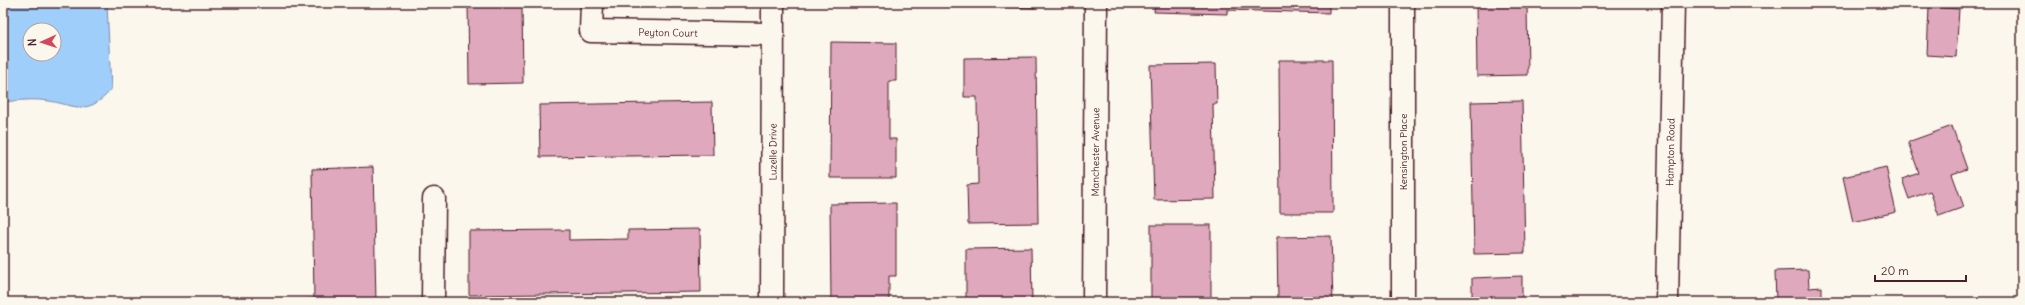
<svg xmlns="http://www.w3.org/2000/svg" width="2025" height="305" viewBox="0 0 2025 305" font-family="Delius,sans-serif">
<rect width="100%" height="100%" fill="#fbf7ec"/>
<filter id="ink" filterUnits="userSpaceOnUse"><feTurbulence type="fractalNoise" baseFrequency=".025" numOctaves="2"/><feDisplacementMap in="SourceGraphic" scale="8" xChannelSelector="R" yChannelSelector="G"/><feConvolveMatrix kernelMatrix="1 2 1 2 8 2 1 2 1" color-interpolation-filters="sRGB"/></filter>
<g filter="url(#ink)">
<path fill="#a0cefb" stroke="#7e88a8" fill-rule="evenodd" d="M3 3H107L111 90C84 120 73 102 40 100 28 99 15 101 3 102ZM30 30H54V54H30Z"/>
<g fill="#dfa8bd" stroke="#4a1f2b">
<path d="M468 3H522L523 83 469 84Z"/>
<path d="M965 3H1036V8L1000 7V4Z"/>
<path d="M1155 3H1329V13L1227 10V14L1154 12Z"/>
<path d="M1476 3H1527L1528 75 1477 76Z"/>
<path d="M1929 7 1959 9 1956 57 1927 55Z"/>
<path d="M831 42 896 43V81H889V139H896V178H830Z"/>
<path d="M1036 57 1038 223 968 224 967 185 978 184 977 97H964V58Z"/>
<path d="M1279 60H1332L1333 213H1280Z"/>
<path d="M1216 64 1217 104H1213L1215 199 1154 200 1150 65Z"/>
<path d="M1522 101 1525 253 1474 254 1471 102Z"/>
<path d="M712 102 713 155 540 157 539 105Z"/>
<path d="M1952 126 1967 169 1952 174 1964 207 1939 216 1930 191 1909 199 1902 179 1919 173 1908 142Z"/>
<path d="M373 167 376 302H308V299H314L312 169Z"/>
<path d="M1886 167 1896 212 1853 222 1843 177Z"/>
<path d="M896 203V276H889V302H831L830 204Z"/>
<rect x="1151" y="225" width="60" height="77"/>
<path d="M700 229 701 292 469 295V231L569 230V240L628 239V230Z"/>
<path d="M1331 236 1333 302H1278L1277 237Z"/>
<path d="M1031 248 1032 302H966V249Z"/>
<path d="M1808 270 1809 288 1822 287V302H1776L1775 271Z"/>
<path d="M1522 276V302H1472V278Z"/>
</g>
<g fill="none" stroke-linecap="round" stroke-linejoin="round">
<g stroke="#4a1f2b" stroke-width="25">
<g id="minor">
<path id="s1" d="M592 3 591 31 773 34"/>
<path d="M433 302 434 199"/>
<path id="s2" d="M772 302 773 3"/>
<path id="s3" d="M1094 302 1096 3"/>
<path d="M1403 302V3"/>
<path id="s4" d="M1667 302 1673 3"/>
</g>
</g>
<use href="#minor" stroke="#fbf7ec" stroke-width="22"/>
</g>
</g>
<g text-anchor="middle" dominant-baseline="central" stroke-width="3" stroke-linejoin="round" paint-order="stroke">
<g font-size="10" fill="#4a1f2b" stroke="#fbf7ec">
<text stroke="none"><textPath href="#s1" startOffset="105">Peyton Court</textPath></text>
<text stroke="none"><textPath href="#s2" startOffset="150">Luzelle Drive</textPath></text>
<text stroke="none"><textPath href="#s3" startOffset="150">Manchester Avenue</textPath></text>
<text transform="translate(1403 152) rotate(-90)">Kensington Place</text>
<text stroke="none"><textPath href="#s4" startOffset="150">Hampton Road</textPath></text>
</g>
</g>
<rect width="2025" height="305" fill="none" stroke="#fbf7ec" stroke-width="16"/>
<rect x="8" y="8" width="2009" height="289" fill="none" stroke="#4a1f2b" stroke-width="1.5" filter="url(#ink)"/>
<g transform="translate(42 42) rotate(267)"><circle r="19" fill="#fbf7ec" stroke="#b4a19f"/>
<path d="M0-3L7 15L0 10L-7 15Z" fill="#d1495b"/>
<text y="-6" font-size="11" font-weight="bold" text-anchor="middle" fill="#4a1f2b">N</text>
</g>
<path d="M1875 275v6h91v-6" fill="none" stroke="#4a1f2b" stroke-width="2"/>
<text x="1881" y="275" font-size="12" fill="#4a1f2b" stroke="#fbf7ec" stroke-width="3" paint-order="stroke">20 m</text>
</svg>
